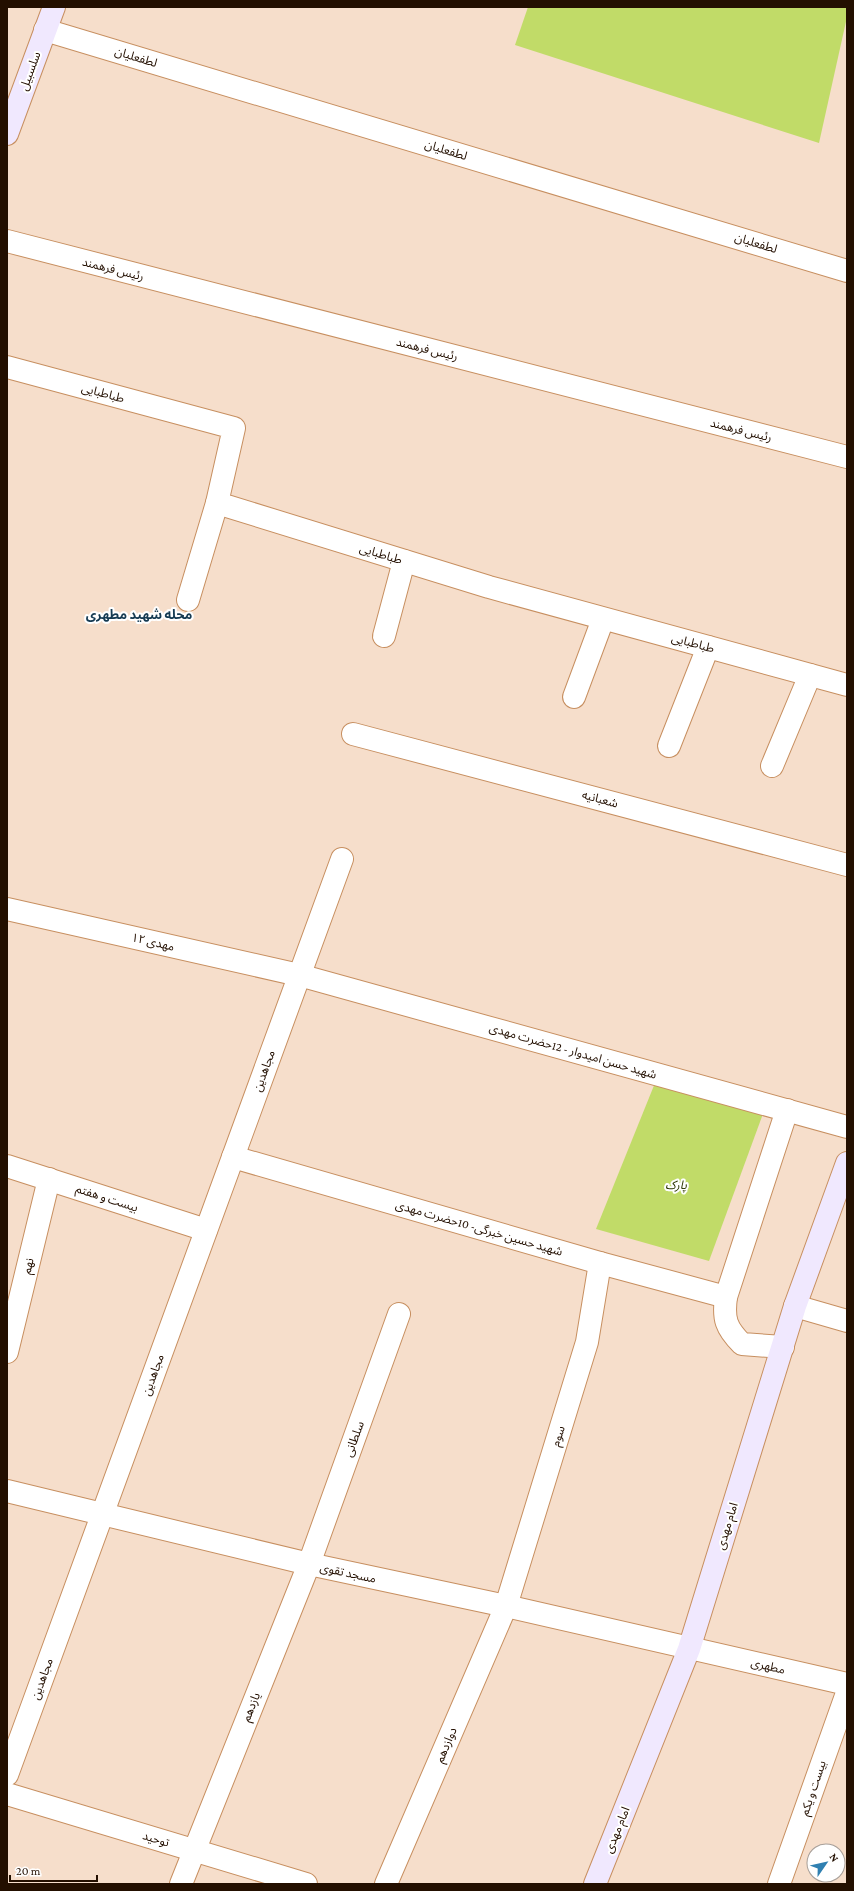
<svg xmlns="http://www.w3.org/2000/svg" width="854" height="1891" viewBox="0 0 854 1891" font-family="'Crimson Pro','Noto Sans Arabic',serif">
<rect width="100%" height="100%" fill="#f6decb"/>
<g fill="#c1db68">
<path d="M528 7H847V17L819 143 515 45Z"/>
<path d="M655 1083 764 1111 709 1261 596 1229Z"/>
</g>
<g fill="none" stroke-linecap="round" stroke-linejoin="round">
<g stroke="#c78f60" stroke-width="24">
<g id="street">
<path d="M45 30 847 271"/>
<path d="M7 241 847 457"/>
<path d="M7 367 234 428 217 503 489 587 847 685"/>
<path d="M188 600 217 503"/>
<path d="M384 636 404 561"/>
<path d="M574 697 603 619"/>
<path d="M353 734 847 865"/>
<path d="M669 746 708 647"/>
<path d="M772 766 810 675"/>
<path d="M7 909 299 975 847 1127"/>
<path d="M233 1157 600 1263 726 1297"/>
<path d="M7 1166 206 1230"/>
<path d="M795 1306 847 1321"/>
<path d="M783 1347 742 1344C726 1328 723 1319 726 1297L787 1110"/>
<path d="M7 1352 49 1179"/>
<path d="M7 1491 309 1564 506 1606 847 1684"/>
<path d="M7 1775 342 859"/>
<path d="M7 1794 306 1884"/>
<path d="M181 1884 309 1564 399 1314"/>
<path d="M386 1884 506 1606 587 1342 600 1263"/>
<path d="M779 1884 847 1693"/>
</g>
</g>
<g stroke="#c78f60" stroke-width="24">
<g id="secondary">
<path d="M7 134 54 7"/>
<path d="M595 1884 689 1649 795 1306 847 1163"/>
</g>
</g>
<use href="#street" stroke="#fff" stroke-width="22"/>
<use href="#secondary" stroke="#f0e8fe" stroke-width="22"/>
</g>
<g text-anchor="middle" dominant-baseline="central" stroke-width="4" stroke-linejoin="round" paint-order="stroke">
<g font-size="12" fill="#230f00" stroke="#fff">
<text transform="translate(136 57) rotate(17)">لطفعلیان</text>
<text transform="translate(30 71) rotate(-70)">سلسبیل</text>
<text transform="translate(446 150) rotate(17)">لطفعلیان</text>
<text transform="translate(756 243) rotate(17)">لطفعلیان</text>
<text transform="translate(113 269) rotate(14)">رئیس فرهمند</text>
<text transform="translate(427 349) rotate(14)">رئیس فرهمند</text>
<text transform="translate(103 393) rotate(15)">طباطبایی</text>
<text transform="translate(741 430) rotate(14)">رئیس فرهمند</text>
<text transform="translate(381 554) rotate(17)">طباطبایی</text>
<text transform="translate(693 643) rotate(15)">طباطبایی</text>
<text transform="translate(600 799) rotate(15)">شعبانیه</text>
<text transform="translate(153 942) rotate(13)">مهدی ۱۲</text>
<text transform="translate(573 1051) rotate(16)">شهید حسن امیدوار - 12حضرت مهدی</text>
<text transform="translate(264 1071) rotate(-70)">مجاهدین</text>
<text transform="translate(107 1198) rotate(18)">بیست و هفتم</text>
<text transform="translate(479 1228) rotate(16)">شهید حسین خبرگی- 10حضرت مهدی</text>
<text transform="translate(28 1266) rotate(-76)">نهم</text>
<text transform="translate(153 1375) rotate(-70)">مجاهدین</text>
<text transform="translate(558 1436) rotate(-73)">سوم</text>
<text transform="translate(354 1439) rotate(-70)">سلطانی</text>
<text transform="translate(727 1526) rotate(-73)">امام مهدی</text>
<text transform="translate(348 1573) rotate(12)">مسجد تقوی</text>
<text transform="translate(768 1666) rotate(13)">مطهری</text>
<text transform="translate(42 1679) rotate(-70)">مجاهدین</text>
<text transform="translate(251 1707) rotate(-68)">یازدهم</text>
<text transform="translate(446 1745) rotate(-67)">دوازدهم</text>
<text transform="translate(813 1788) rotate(-71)">بیست و یکم</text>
<text transform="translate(617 1830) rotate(-68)">امام مهدی</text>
<text transform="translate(156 1839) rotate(17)">توحید</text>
</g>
<g font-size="12" font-style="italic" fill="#2a3400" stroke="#fff">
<text x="676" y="1185">پارک</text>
</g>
<g font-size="13" font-weight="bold" fill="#153a52" stroke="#fff">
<text x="139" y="614">محله شهید مطهری</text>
</g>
</g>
<rect width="854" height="1891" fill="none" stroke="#230f00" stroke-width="16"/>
<g transform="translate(826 1863) rotate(56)"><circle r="19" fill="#ffffff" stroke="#a79f99"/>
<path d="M0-3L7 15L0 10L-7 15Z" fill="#3080b1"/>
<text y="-6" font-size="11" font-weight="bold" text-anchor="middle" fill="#230f00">N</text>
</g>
<path d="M10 1875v6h87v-6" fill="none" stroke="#230f00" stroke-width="2"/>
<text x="16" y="1875" font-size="12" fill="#230f00" stroke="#ffffff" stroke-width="3" paint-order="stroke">20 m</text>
</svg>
